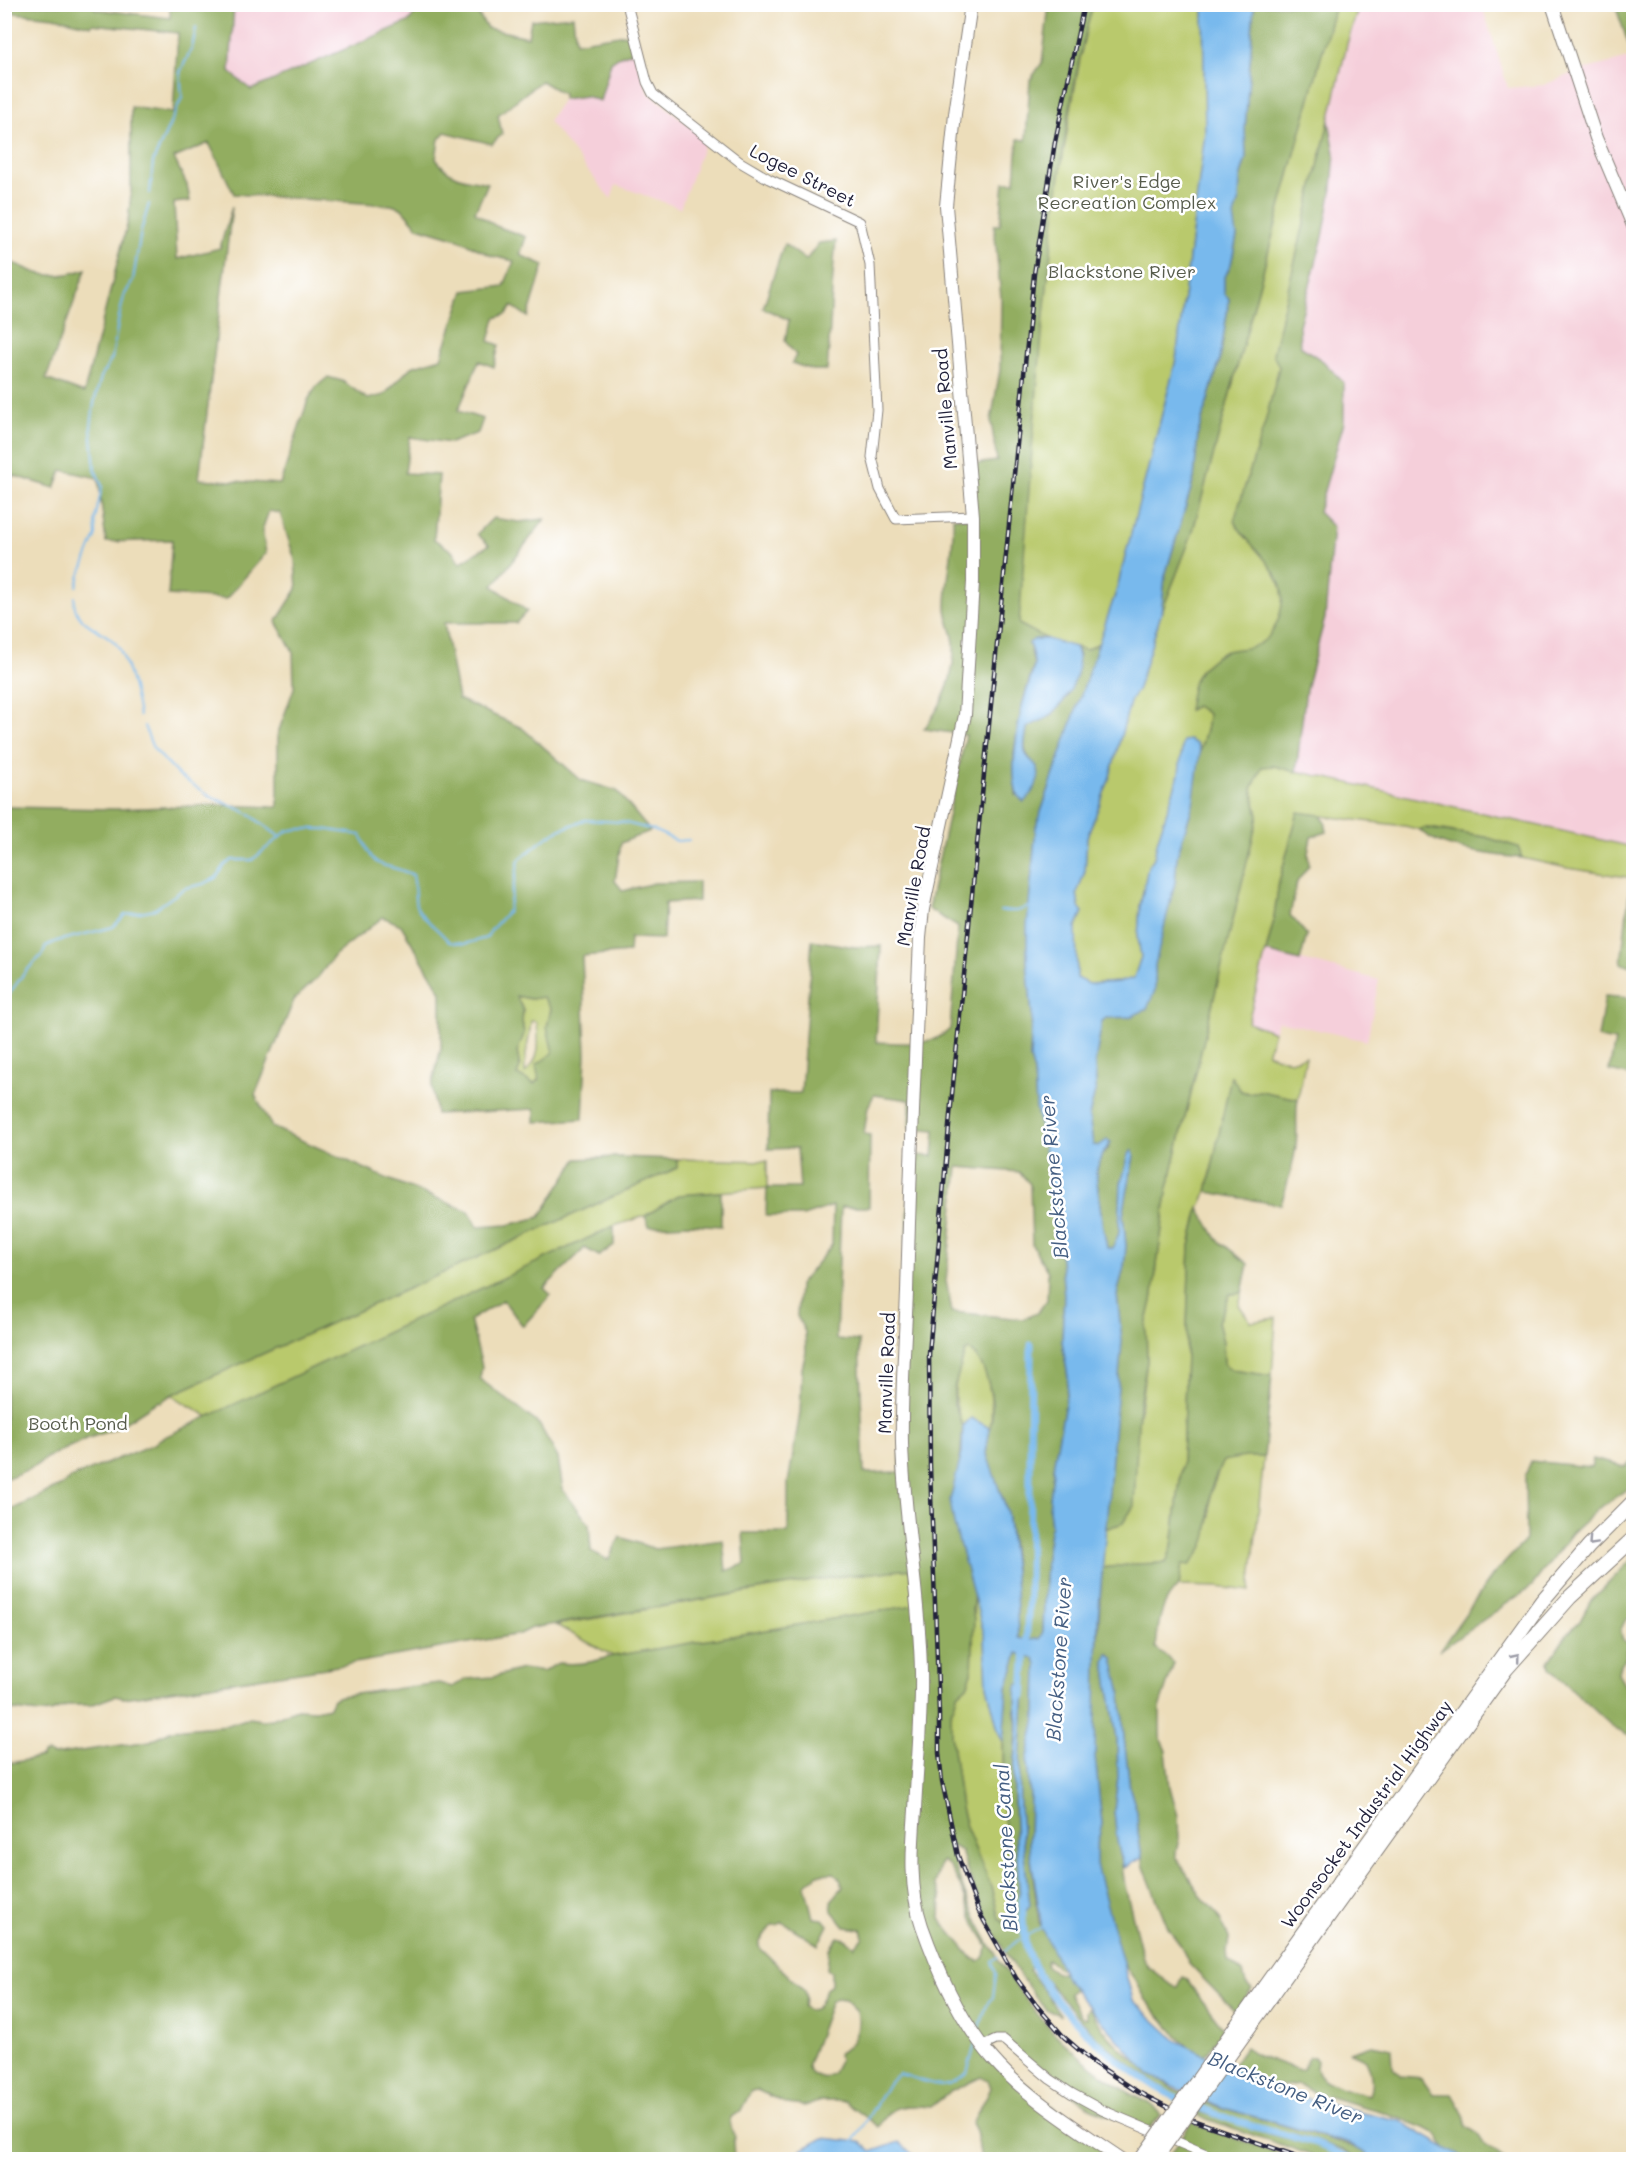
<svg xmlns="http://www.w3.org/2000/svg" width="1638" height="2164" viewBox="0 0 1638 2164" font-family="Mali,sans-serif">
<rect width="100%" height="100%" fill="#fff"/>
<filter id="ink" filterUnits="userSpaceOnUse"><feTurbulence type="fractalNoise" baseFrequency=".0167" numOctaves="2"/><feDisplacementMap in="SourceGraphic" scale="12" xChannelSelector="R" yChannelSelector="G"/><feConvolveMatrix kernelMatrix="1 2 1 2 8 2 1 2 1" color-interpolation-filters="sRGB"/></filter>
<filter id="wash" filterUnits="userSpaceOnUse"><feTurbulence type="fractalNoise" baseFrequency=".008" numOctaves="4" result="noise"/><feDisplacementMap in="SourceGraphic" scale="24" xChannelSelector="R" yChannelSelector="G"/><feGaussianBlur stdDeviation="1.35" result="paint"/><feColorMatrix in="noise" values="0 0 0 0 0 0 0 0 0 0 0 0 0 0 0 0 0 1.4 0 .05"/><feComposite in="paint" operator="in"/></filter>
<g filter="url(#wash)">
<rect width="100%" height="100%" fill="#ecddba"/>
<g fill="#f5cfda">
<path d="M234 5H419L410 21 251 91 230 72Z"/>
<path d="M1359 5H1482L1508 88 1544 85 1575 72 1633 57 1634 461 1624 465 1633 462V847L1296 772 1306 689 1325 618 1318 512 1327 479 1323 361 1300 346 1299 325 1323 237 1332 188 1335 153 1329 121 1347 44Z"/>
<path d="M634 51 648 92 706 139 680 208 616 185 611 199 548 121 563 99 586 96 600 101 611 62 618 57Z"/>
<path d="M1266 952 1315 963 1379 980 1367 1041 1278 1021 1274 1032 1248 1023Z"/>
</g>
<g fill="#b9c96c" stroke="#6e7654" stroke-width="1.5" fill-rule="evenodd">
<path d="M1093 5H1203L1205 133 1176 360 1116 592 1099 643 1086 650 975 954 1058 183 1084 36Z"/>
<path d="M1335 5H1359L1347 44 1314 186 1281 318 1331 392 1258 766 1213 660 1189 710 1196 706 1208 714 1207 726 1200 753 1198 745 1183 741 1179 774 1158 839 1154 858 1148 868 1140 905 1138 938 1141 957 1134 978 1120 982 1089 984 1077 978 1076 927 1083 912 1079 907 1077 893 1085 871 1087 837 1109 780 1130 702 1138 688 1161 614 1192 534Z"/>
<path d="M1262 766H1274L1633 847V878L1567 868 1522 858 1518 847 1485 837 1430 828H1423L1420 830 1405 826 1298 813 1279 882 1273 924 1248 1022 1274 1032 1267 1053 1290 1061 1306 1056 1298 1099 1260 1091 1248 1093 1241 1091 1231 1077 1207 1192 1199 1208 1190 1246 1182 1463 1172 1547 1166 1563 1136 1564 1102 1568 1105 1529 1123 1523 1147 1361 1146 1326 1152 1301 1167 1192 1258 816 1252 789Z"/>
<path d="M516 996 531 999 543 997 551 1009 547 1027 554 1053C543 1061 544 1076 534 1084L517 1075 520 1067 517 1052 524 1033 522 1021 523 1010ZM531 1021H535L537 1024C539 1044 541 1058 525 1073 524 1055 530 1038 531 1021Z"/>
<path d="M677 1159 767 1161V1188L679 1195 645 1216 614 1226 209 1417 171 1395 677 1168Z"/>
<path d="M1242 1293 1239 1305 1251 1322 1276 1318 1272 1376 1232 1370 1224 1364 1223 1342 1218 1322 1230 1294Z"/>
<path d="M969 1350C990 1365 994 1404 990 1428L971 1418 963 1426C949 1393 955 1384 965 1352Z"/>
<path d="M1245 1456 1264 1457 1250 1591 1217 1587 1179 1586 1182 1563 1210 1516V1494L1223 1460Z"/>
<path d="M911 1569 916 1605 613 1656 556 1625 841 1576Z"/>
<path d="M974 1592 985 1637 987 1686 999 1733 1003 1742 1004 1815 1012 1906V1919L1007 1926 999 1918 991 1887 966 1827 961 1808 951 1734V1714L957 1695 967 1686 972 1673Z"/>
</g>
<g fill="#92ad60" stroke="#5a684e" stroke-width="1.5" fill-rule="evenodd">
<path d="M5 5H95V9L170 18V5H234L230 72 251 90 410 21 419 5H472L487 28 528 37 531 20 573 16 576 42 631 33 634 51 618 57 611 62 600 101 586 96 563 99V94L541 81 498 115 502 134 492 144 445 132 439 139 436 159C452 180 464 178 488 183L475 212 496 226 526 237 520 255 544 265 528 317 512 306 507 314 495 318 489 341 499 345 494 367 479 361 458 411 483 419 478 433 450 443 410 437 405 473 439 475 434 539 452 551 460 563 489 545 477 534 493 518 519 522 545 519 493 586 527 611 516 623H444L458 699 522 728 581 780 617 791 650 831 621 843 615 881 623 891 654 883 698 882V901L665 903 663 939 630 938 629 952 582 956 586 1054 583 1119 535 1122V1109L436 1114 432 1086 441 1048V992L401 925 383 917 335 955 318 977 294 1000 255 1095 272 1127 388 1179 469 1211 478 1227 508 1225 540 1217 577 1159 617 1157 677 1159V1168L171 1395 161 1402 158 1401 115 1429 86 1439 46 1458 34 1467 5 1479V807L116 809 215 805 278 807V733L294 688 293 651 276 622 297 589 295 560 280 513 269 511 262 530 266 553 226 599 168 595 172 540 106 542 98 478 62 470 55 488 12 475 5 497V262C19 262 28 272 42 274 56 277 72 274 86 269L46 379 84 393 128 221 131 194V107L173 113 178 33 92 24 91 26 54 17 5 12ZM209 143 234 194 391 205 401 208 418 227 458 239 492 256 514 261 504 286 464 291 441 358 411 367 384 395 368 399 342 381 328 377 316 387 308 400 280 484 199 479 232 207 220 248 177 259 174 203 190 201 187 185 174 158ZM516 996 531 999 543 997 551 1009 547 1027 553 1053 536 1065 539 1080 534 1084 517 1075 520 1067 517 1052 524 1034 522 1021 523 1010Z"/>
<path d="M1049 5H1093C1070 85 1059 177 1050 260 1036 381 1028 503 1019 624L1047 639H1035L1029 643 1034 664 1021 708 1014 753V772L1016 795 1037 767C1022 752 1024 748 1027 728L1034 722 1051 716 1068 696 1079 654 1075 647 1086 650 1099 643 1036 827 1031 885 1027 961 1032 1014 1030 1059 1034 1072 1036 1107 1048 1168 1061 1259 1064 1295 1062 1341 1068 1377 1065 1404 1054 1462 1049 1509 1051 1525 1046 1558 1043 1631 1040 1639 1027 1640 1018 1638C1016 1597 1015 1555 1007 1514 1004 1494 990 1474 987 1453 985 1442 991 1428 992 1417 994 1397 986 1362 969 1350L965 1352 954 1388V1404L963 1426 960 1462 969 1575 974 1592 972 1612 974 1618 972 1673 967 1686 957 1695 951 1714V1734L961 1808 966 1827 991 1887 999 1918 1007 1926 1012 1919 1004 1815 1003 1742 1007 1687 1018 1653 1034 1658 1037 1665 1036 1718 1027 1762 1030 1795 1029 1845 1039 1922 1066 1968 1059 1969 1048 1960 1046 1961 1045 1965 1056 1973H1066L1074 1989 1069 1993 1070 1996 1082 2017 1087 2018 1086 2012 1088 2008 1091 2010C1095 2016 1099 2024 1104 2030 1117 2049 1164 2086 1186 2094L1183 2098C1162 2088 1144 2076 1126 2062 1116 2054 1110 2047 1099 2040L1037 1970 1031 1967 1029 1970 1047 1994 1061 2016 1055 2012 1046 2010C1008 1963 978 1909 961 1851L951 1845C962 1911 1020 2004 1070 2048 1088 2064 1107 2079 1128 2092 1136 2097 1145 2100 1152 2105 1156 2108 1157 2112 1161 2115L1148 2130 1092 2109 1000 2042 983 2048 1107 2152 1103 2159H981L976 2131 972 2123 991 2088 988 2080 981 2077 950 2092 931 2107C921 2106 899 2104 891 2111 886 2114 882 2122 879 2127L844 2101H822L804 2106 787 2104 757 2090 751 2091 740 2112C725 2117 729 2125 735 2137L733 2142 734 2159H5V1764L42 1757 43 1754 48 1753 53 1755 150 1741 172 1730 228 1725 249 1718 262 1720 272 1719 297 1709 315 1710 329 1707 333 1699 340 1696 439 1683 452 1687 467 1679 493 1677 522 1669 543 1672 558 1663C575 1665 592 1663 608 1657L915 1605 910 1569 841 1576 532 1628 520 1634 326 1668 124 1698 115 1696 91 1705H69L51 1712 39 1713 14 1710 5 1716V1513L62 1485 71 1478 156 1443 158 1440 614 1226V1245L599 1256 585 1248 544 1288 551 1295 523 1326 503 1300 470 1320 482 1366 480 1379 539 1424 558 1458 563 1490 589 1524 591 1551 608 1560 620 1537 655 1549 723 1540 726 1571 745 1564 743 1533H788V1483L800 1413 802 1368 806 1352 805 1332 797 1316 799 1285 832 1245 833 1206 803 1216H766L767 1188H800L797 1148 768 1149 769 1093H801L812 940 855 947 881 946 876 1042C899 1043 932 1048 950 1029L958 927 928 909 966 735 924 729C944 703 955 677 954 643 953 631 946 618 946 607 946 577 955 548 953 518L971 517 968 465 997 461 991 421 1000 370 1001 298 994 225H1000L1004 182H1015L1018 139 1026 140 1030 80 1042 63ZM874 1095 910 1100V1128L935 1130 933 1156 910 1155 900 1472 864 1473 859 1341 836 1339 841 1207H869L870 1135 864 1134 868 1107ZM958 1167 1019 1172 1030 1184 1032 1245 1048 1272 1047 1300 1037 1313 1023 1319 952 1312 946 1281ZM1025 1692 1019 1771 1020 1810 1024 1848 1023 1862 1026 1873 1021 1908C1017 1863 1013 1818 1014 1773 1015 1751 1019 1730 1015 1709ZM943 1861C958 1871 966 1904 974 1921 977 1930 984 1937 988 1946L983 1958 979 1961 973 1959 940 1919 941 1897 935 1885 940 1864ZM834 1873 840 1878 843 1887 831 1901 832 1911 845 1927 861 1929 863 1937 855 1947 847 1940 838 1937 829 1950 827 1969 831 1972V1984L826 1989 819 2005 815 2009 808 2010 803 2007 806 1998 804 1991 759 1947V1942L772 1925H777L783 1922 818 1945 828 1925 823 1919 813 1918 805 1885 818 1874ZM836 1998 845 1999 857 2011C861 2028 855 2046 838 2053L839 2060 833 2073 824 2078 812 2074 808 2069V2064L831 2001Z"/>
<path d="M1254 5H1335L1192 534 1161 614 1165 576 1194 478 1198 433 1220 360 1229 299 1224 293V279L1231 264 1237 236 1233 216 1239 199 1240 178 1246 158 1245 129Z"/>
<path d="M1615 5H1633V57Z"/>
<path d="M1329 121 1335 153 1332 188 1323 237 1299 325 1300 346 1323 361 1344 383V422L1318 512 1333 527 1325 618 1306 689 1296 772 1274 766 1262 767 1252 789 1258 816 1167 1192 1152 1301 1146 1326 1147 1361 1139 1405 1134 1506 1123 1523 1105 1529 1121 1341 1117 1295 1124 1266 1126 1246 1123 1215 1134 1155 1121 1182 1119 1233 1113 1249 1107 1248 1102 1223 1096 1172 1101 1156 1109 1148 1093 1145 1089 1116 1096 1087 1095 1063 1102 1021 1106 1018 1130 1017 1155 990V965L1158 947 1175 882 1177 856 1193 804 1197 762 1207 726 1208 714 1196 706 1188 710C1191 695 1191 680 1202 668 1209 662 1216 655 1224 652 1231 649 1240 649 1247 648 1267 645 1277 628 1281 610 1283 601 1284 592 1280 583 1269 559 1247 543 1234 521L1265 423 1279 367 1273 354 1281 318Z"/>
<path d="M836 241C831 284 831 327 827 370H812L792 363 796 355 785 341 789 320 763 308 784 244 806 260 819 243Z"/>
<path d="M1298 812 1320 815 1325 821 1327 832 1311 837 1308 853 1309 865 1297 882 1290 915 1307 935 1300 961 1266 952 1273 924 1279 882Z"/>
<path d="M1423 828 1485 837 1518 847 1522 858C1495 855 1439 850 1420 830Z"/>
<path d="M1631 877 1634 878 1633 966 1621 964Z"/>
<path d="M1633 972 1634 1076H1633L1609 1071 1615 1041 1598 1038 1605 996 1631 998Z"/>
<path d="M1231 1076 1241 1091 1248 1093 1260 1091 1298 1099C1295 1114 1298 1129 1296 1145 1294 1165 1286 1186 1281 1205L1207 1192Z"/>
<path d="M721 1192V1226L690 1224 649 1226 645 1216 679 1195Z"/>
<path d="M1199 1208 1217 1239 1248 1264 1242 1293 1230 1294 1218 1322 1223 1342 1224 1364 1232 1370 1272 1376 1264 1457H1245L1223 1461C1218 1471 1211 1484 1210 1496 1207 1527 1213 1539 1190 1565L1182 1564 1179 1586C1160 1601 1158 1626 1156 1648L1174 1663 1160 1705V1737L1166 1751 1170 1787 1178 1816 1179 1839 1176 1852 1177 1858 1201 1896 1218 1915 1229 1938 1227 1952 1228 1961 1243 1973 1246 1984 1252 1989 1236 2012 1189 1964 1181 1946 1168 1928 1144 1867 1138 1833 1137 1812 1130 1789 1124 1738 1121 1693 1110 1654 1105 1662 1117 1738 1118 1777 1114 1811 1125 1886 1143 1958 1148 1967 1173 1986 1178 1987 1183 1977 1188 1979 1191 1986 1224 2029 1203 2058 1182 2041 1146 2000 1136 1981 1120 1960 1095 1865 1096 1848 1102 1824 1095 1756V1687L1102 1568 1136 1564 1166 1563 1172 1547 1182 1463 1190 1246Z"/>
<path d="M1593 1459 1625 1467 1633 1459V1485L1598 1509 1572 1533 1532 1586 1439 1651 1493 1575 1526 1540 1525 1476 1531 1461 1591 1467Z"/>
<path d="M1633 1558V1617L1626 1619 1621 1629 1622 1639 1629 1644 1625 1660 1620 1665 1618 1673 1625 1685 1633 1691V1738L1615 1729 1550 1669 1549 1662 1568 1633 1580 1621 1590 1602Z"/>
<path d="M1372 2045 1392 2049 1393 2068 1401 2076 1422 2078 1433 2094H1452L1464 2115 1467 2127 1477 2133 1484 2144 1505 2159H1458L1452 2156 1436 2134 1425 2128 1383 2112 1315 2093 1298 2084 1285 2086 1268 2084 1228 2071 1245 2047 1257 2055 1299 2070 1303 2069 1309 2057H1314L1317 2061C1316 2066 1315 2070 1319 2075 1325 2084 1358 2093 1369 2095 1374 2083 1371 2071 1366 2060L1350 2052Z"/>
<path d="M1200 2101C1242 2114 1284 2125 1326 2138 1343 2144 1363 2148 1378 2159H1359L1343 2150 1298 2135 1261 2127 1195 2105Z"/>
<path d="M1193 2110C1220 2118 1246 2127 1273 2135 1298 2141 1326 2145 1347 2159H1322L1201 2117Z"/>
<path d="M1192 2121 1199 2126 1295 2159 1167 2160Z"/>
</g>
<g fill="#78b9ed" stroke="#4d6e94" stroke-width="1.5">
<path d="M1203 5H1254L1245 129 1246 158 1240 178 1239 199 1234 216 1237 236 1231 264 1224 279V293L1229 299 1220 359 1198 433 1194 478 1165 576 1161 614 1138 688 1130 702 1109 780 1087 837 1085 871 1077 893 1079 907 1083 912 1076 927 1077 978 1089 984 1120 982 1134 978 1141 957 1138 938 1140 906 1148 867 1154 858 1158 839 1179 774 1183 741 1190 740 1198 745 1200 753 1193 804 1177 856 1175 882 1155 965V990L1147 1009 1130 1017 1106 1018 1102 1021 1095 1063 1096 1087 1089 1116 1093 1145 1099 1146 1107 1140 1111 1142 1101 1156 1096 1172 1102 1223 1107 1248H1113L1119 1233 1121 1184 1129 1154 1132 1150 1134 1155 1123 1215 1126 1246 1124 1266 1117 1295 1122 1341 1098 1619 1095 1756 1102 1824 1096 1848V1865L1133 2000 1177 2041 1277 2091 1400 2121 1465 2159H1374L1350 2144 1221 2107 1149 2075 1068 1982 1042 1929 1029 1845 1030 1795 1027 1762 1036 1718 1037 1665 1034 1658 1018 1653 1007 1687 1003 1742 999 1733 987 1686 985 1637 954 1524 950 1500 962 1453 963 1426 971 1418 990 1428 986 1452 1007 1512 1016 1589 1018 1638 1027 1640 1040 1639 1043 1631 1046 1558 1051 1525 1049 1509 1054 1462 1065 1404 1068 1377 1062 1341 1064 1295 1061 1258 1048 1168 1036 1107 1034 1072 1030 1059 1032 1014 1027 961V926L1036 827 1116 592 1176 360 1205 133Z"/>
<path d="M1035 639H1047L1075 647C1086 670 1068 699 1052 714 1045 721 1035 722 1027 728 1026 736 1023 745 1025 752 1027 759 1034 761 1037 767 1043 780 1032 793 1024 802 1005 791 1018 726 1022 707 1025 693 1031 680 1034 666 1035 659 1031 650 1029 643Z"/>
<path d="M1108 1653 1113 1658 1121 1693 1124 1738 1130 1789 1137 1812 1138 1833 1142 1858 1124 1868 1117 1841 1114 1811 1118 1777 1117 1738 1105 1662Z"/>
<path d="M1018 1683 1022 1685 1025 1692C1022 1730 1018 1769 1020 1808 1022 1841 1026 1873 1030 1905L1027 1910 1021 1908C1017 1863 1014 1819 1014 1774 1015 1758 1018 1740 1018 1724 1017 1709 1014 1698 1018 1683Z"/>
<path d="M823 2138 861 2142 871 2152 899 2142 918 2159H796L801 2150Z"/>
</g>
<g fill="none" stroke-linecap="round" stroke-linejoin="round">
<g stroke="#78b9ed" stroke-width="2">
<path d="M150 193 153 162 182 97 180 72 192 48 196 28"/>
<path d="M77 586 80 575 96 535 95 520 102 486 95 469 91 427 94 403 101 377 112 358 119 317 124 296 133 280 141 231 149 204"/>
<path d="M75 597C69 626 109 629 119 648 128 665 136 697 139 716"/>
<path d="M144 726 153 748 179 776 210 796 246 812 280 837"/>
<path d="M1000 911H1017L1029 907"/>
<path d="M4 1001 25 972 42 955 46 946 57 941 113 927 125 915 155 909 185 888 203 884 216 878 225 865 232 860H252L287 831 298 829H323L361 835C377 876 380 859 413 875 415 885 414 895 416 905 419 916 441 931 449 942L464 944 486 938 492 929 508 911 519 860 543 840 559 830 585 820 622 822 653 830 677 841 689 840"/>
<path d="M1005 1951 1017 1941 1042 1927"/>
<path d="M979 2030 986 2007 993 1997 996 1974 992 1961 998 1957"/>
<path d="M853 2143 889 2082 899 2074C916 2077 935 2089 951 2083 956 2081 962 2076 967 2073L975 2044"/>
</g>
<g stroke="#78b9ed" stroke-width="7">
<path d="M1023 1696 1029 1596 1031 1345"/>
<path d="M1022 1899C1023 1916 1023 1943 1030 1958 1049 2004 1114 2061 1156 2087 1178 2100 1203 2109 1227 2118 1268 2133 1314 2138 1352 2160"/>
</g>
</g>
</g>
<g filter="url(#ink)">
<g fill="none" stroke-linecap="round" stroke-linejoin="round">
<g stroke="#87807a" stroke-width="11">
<g id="minor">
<path d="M627 4 647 82 653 94 740 162 769 179 860 222 870 265 877 410 872 457 880 489 896 519 973 516"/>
<path d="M983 2046 996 2040H1004L1050 2079 1071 2093 1102 2110 1220 2160"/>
</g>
</g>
<g stroke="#87807a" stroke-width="14">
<g id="major">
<path d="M971 4 955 114 946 206 973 516V582L965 715 923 909 920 938C915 1056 910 1174 907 1292 905 1342 901 1393 902 1443 904 1520 920 1595 921 1672 922 1718 917 1764 915 1810 912 1850 909 1888 922 1926 938 1971 962 2024 993 2059 1029 2100 1078 2129 1123 2160"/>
<path d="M1552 4 1596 138 1634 228"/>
</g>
</g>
<g stroke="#87807a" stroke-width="16">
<g id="highway">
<path d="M1313 1919 1542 1601 1589 1546 1634 1501"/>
<path d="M1322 1925 1506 1669 1570 1597 1634 1538"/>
</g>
</g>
<use href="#minor" stroke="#fff" stroke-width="9"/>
<use href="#major" stroke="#fff" stroke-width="12"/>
<use href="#highway" stroke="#fff" stroke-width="14"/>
<g stroke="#22223b" stroke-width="4.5">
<path id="rail" d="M1084 4 1055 142 1034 274 950 1115 929 1354 930 1467 939 1713V1753L942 1781 958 1856 978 1910 1016 1978 1037 2006 1064 2037 1094 2063 1138 2092 1195 2121 1308 2160"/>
</g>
<use href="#rail" stroke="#fff" stroke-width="2" stroke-dasharray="7" stroke-linecap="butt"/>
<g stroke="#87807a" stroke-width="16" stroke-linecap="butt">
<g id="highway-bridge">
<path d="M1141 2160 1313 1919"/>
<path d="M1154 2160 1322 1925"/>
</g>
</g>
<use href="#highway-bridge" stroke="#fff" stroke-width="14"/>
</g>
<defs><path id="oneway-chevron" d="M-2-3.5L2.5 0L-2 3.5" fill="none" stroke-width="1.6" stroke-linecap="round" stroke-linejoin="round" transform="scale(1.5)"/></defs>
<g stroke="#9c9ca7">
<use href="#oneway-chevron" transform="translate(1592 1542) rotate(133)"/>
<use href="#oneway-chevron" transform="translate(1516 1657) rotate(-51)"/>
</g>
</g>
<g text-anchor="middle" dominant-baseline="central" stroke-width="5" stroke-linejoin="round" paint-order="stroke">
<g font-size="18" fill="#22223b" stroke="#fff">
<text transform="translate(803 175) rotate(27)">Logee Street</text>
<text transform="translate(945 409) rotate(-95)">Manville Road</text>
<text transform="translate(913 886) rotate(-80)">Manville Road</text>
<text transform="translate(886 1373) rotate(-88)">Manville Road</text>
<text transform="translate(1366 1814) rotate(-54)">Woonsocket Industrial Highway</text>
</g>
<g font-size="18" fill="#575c4c" stroke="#fff">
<text x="1127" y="181">River's Edge<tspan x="1127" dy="21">Recreation Complex</tspan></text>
<text x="1122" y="271">Blackstone River</text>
<text x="78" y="1423">Booth Pond</text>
</g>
<g font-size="20" font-style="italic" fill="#445e82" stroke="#fff">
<text transform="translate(1053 1177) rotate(-95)">Blackstone River</text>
<text transform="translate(1058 1659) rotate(-86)">Blackstone River</text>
<text transform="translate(1005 1848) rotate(-93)">Blackstone Canal</text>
<text transform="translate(1286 2087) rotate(22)">Blackstone River</text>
</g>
</g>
<rect width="1638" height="2164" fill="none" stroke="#fff" stroke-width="24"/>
</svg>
